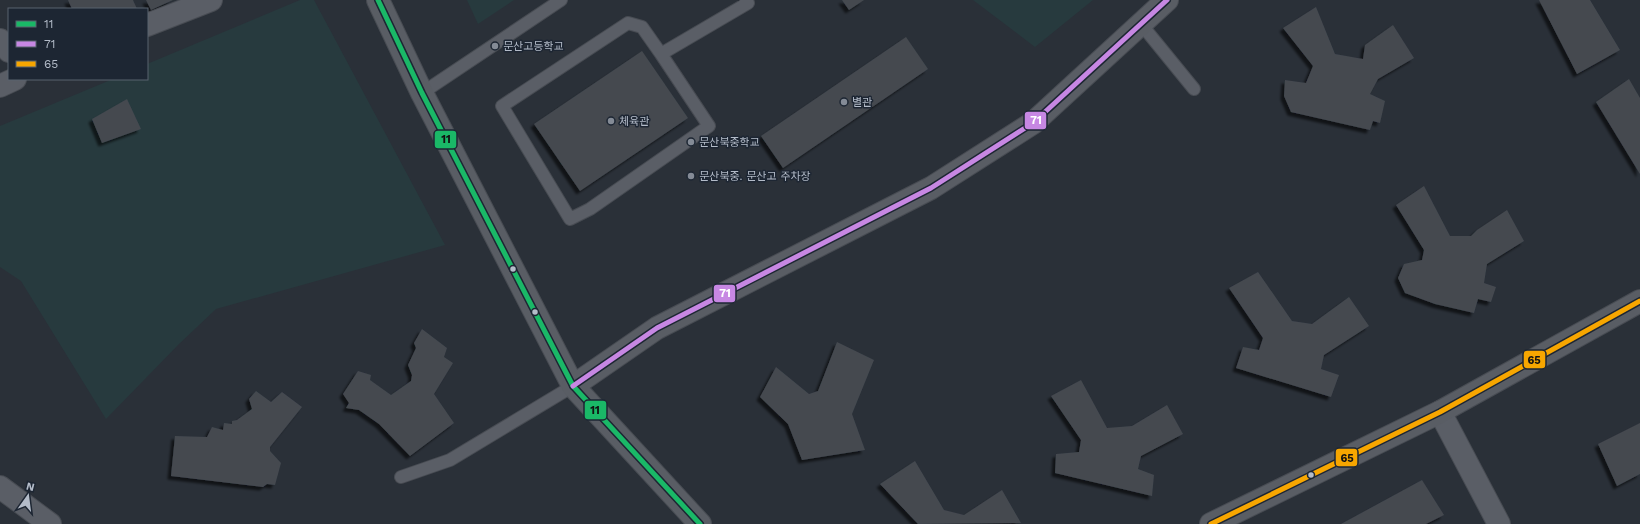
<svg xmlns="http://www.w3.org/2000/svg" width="1640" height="524" viewBox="0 0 1640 524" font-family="'Work Sans','Noto Sans KR',sans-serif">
<defs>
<filter id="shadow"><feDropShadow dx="-3.5" dy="3.5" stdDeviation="1" flood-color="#0009"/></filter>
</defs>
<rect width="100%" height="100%" fill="#2a3038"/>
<g fill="#273a3e">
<path d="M300 0H314L445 245 216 309 179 344 106 419 21 281 0 267V126L113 79H147V64Z"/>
<path d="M467 0H514L478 24Z"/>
<path d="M973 0H1093L1035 47Z"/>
</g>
<g fill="#444950" filter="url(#shadow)">
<path d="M68 0H133L137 9H72Z"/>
<path d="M146 0H173L151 10Z"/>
<path d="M842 0H864L849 10Z"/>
<path d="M1539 0H1590L1620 50 1577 74Z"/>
<path d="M1316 7 1335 54 1363 59 1365 45 1393 25 1414 58 1378 79 1370 94 1385 101 1380 123 1373 121 1370 130 1291 112 1284 96 1285 80 1306 83 1313 66 1283 28Z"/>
<path d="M906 37 928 69 783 168 761 136Z"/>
<path d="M642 51 688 118 580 191 534 124Z"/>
<path d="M1629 79 1640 98V174L1596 102Z"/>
<path d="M127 99 141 129 102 143 92 119Z"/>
<path d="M1424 186 1450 236H1471L1477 230 1507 210 1524 241 1487 264 1484 283 1496 287 1491 302 1478 299 1474 313 1435 304 1405 293 1398 278 1404 264 1422 260 1424 250 1396 205Z"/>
<path d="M1258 272 1292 321 1312 324 1349 297 1369 326 1324 355 1321 369 1339 375 1331 397 1236 368 1243 347 1259 350 1263 338 1229 288Z"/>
<path d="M422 329 447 348 444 357 453 363 434 394 454 423 410 456 379 424 359 410 346 408 349 403 343 394 358 371 371 375 370 380 391 395 411 381 412 375 408 365 416 348 414 343Z"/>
<path d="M837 342 874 360 852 414 865 450 802 460 788 424 760 397 776 367 809 394 818 391Z"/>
<path d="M1081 380 1107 428 1132 426 1167 405 1183 434 1141 456 1138 469 1154 475 1152 496 1055 473 1056 454 1079 452 1081 440 1051 396Z"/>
<path d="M256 391 271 402 282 392 302 407 270 447V451L281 463 275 485 267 484 263 487 171 476 175 436 207 437 212 427 223 430 224 423 232 424V421L237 420 252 409 249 399Z"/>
<path d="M1640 423V474L1617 486 1598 444Z"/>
<path d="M915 461 944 510 964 515 1002 490 1021 523 918 524 880 484Z"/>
<path d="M1422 480 1444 515 1426 524H1341Z"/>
</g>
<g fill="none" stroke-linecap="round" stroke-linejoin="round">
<g stroke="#484c53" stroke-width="14">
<g id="lane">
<path d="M1141 24 1194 89"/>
<path d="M661 54 642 27 628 23 502 106 570 219 590 209 709 126 661 54 748 3 746 0"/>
<path d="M422 93 561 0"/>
<path d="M401 477 450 460 573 386"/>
</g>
</g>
<g stroke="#484c53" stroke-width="24">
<g id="street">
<path d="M147 25 211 0"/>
<path d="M0 40 9 51"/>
<path d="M0 86 15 79"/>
<path d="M1440 412 1499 524"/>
<path d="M0 487 50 524"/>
</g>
</g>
<g stroke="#484c53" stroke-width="24">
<g id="secondary">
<path d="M378 0 422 93 573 386 700 524"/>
<path d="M573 386 657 328 931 188 1033 123 1167 0"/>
<path d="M1211 524 1440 412 1640 301"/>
</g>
</g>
<use href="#lane" stroke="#5a5e66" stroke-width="12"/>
<use href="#street" stroke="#5a5e66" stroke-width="22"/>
<use href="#secondary" stroke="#595d64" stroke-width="22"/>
<g stroke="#1d2633" stroke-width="8">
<path id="bus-1" d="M378 0 422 93 573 386 700 524"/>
</g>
<g stroke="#1d2633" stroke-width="8">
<path id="bus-2" d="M573 386 657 328 931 188 1033 123 1167 0"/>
</g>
<g stroke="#1d2633" stroke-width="8">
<path id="bus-3" d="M1211 524 1440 412 1640 301"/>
</g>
<use href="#bus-1" stroke="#1ab867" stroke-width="5"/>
<use href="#bus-2" stroke="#c787e3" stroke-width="5"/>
<use href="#bus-3" stroke="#f7a600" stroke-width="5"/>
</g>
<g fill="#848b96" stroke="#1d2633" stroke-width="1.5">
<circle cx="495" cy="46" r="4"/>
<circle cx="844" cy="102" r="4"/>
<circle cx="611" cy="121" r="4"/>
<circle cx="691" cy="142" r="4"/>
<circle cx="691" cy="176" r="4"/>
</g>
<g fill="#b4bcc9" stroke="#1d2633" stroke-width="1.5">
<circle cx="513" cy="269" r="3.5"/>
<circle cx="535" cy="312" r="3.5"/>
<circle cx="1311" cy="475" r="3.5"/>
</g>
<g text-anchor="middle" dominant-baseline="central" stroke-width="3" stroke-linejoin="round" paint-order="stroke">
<g font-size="11" fill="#b4bcc9" stroke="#1d2633" text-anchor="start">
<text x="503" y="46">문산고등학교</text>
<text x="852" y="102">별관</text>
<text x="619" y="121">체육관</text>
<text x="699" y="142">문산북중학교</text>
<text x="699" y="176">문산북중. 문산고 주차장</text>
</g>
</g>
<g stroke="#1d2633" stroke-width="1.5">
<rect x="1024" y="111" width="23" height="19" rx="4" fill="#c787e3"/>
<rect x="434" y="130" width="23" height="19" rx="4" fill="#1ab867"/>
<rect x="713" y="284" width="23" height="19" rx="4" fill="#c787e3"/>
<rect x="1523" y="350" width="23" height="19" rx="4" fill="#f7a600"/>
<rect x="584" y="400" width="23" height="20" rx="4" fill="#1ab867"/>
<rect x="1335" y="448" width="23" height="19" rx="4" fill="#f7a600"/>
</g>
<g font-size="11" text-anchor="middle" font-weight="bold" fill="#fff">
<text x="1036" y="124">71</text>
<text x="725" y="297">71</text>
</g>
<g font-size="11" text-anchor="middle" font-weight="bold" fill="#111">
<text x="446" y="143">11</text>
<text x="1534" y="364">65</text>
<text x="595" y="414">11</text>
<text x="1347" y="462">65</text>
</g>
<rect x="8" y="8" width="140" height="72" fill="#1d2633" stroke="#59626f"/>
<rect x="16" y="21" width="20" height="6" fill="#1ab867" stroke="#59626f"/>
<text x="44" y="28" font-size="12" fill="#b4bcc9">11</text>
<rect x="16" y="41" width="20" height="6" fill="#c787e3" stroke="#59626f"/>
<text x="44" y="48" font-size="12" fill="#b4bcc9">71</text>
<rect x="16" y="61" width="20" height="6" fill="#f7a600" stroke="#59626f"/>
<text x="44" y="68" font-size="12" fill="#b4bcc9">65</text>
<g transform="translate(28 496) rotate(14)" stroke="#1d2633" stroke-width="3" paint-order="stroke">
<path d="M0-3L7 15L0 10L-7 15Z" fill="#b4bcc9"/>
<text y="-6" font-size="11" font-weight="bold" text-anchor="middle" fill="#b4bcc9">N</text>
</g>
</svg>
